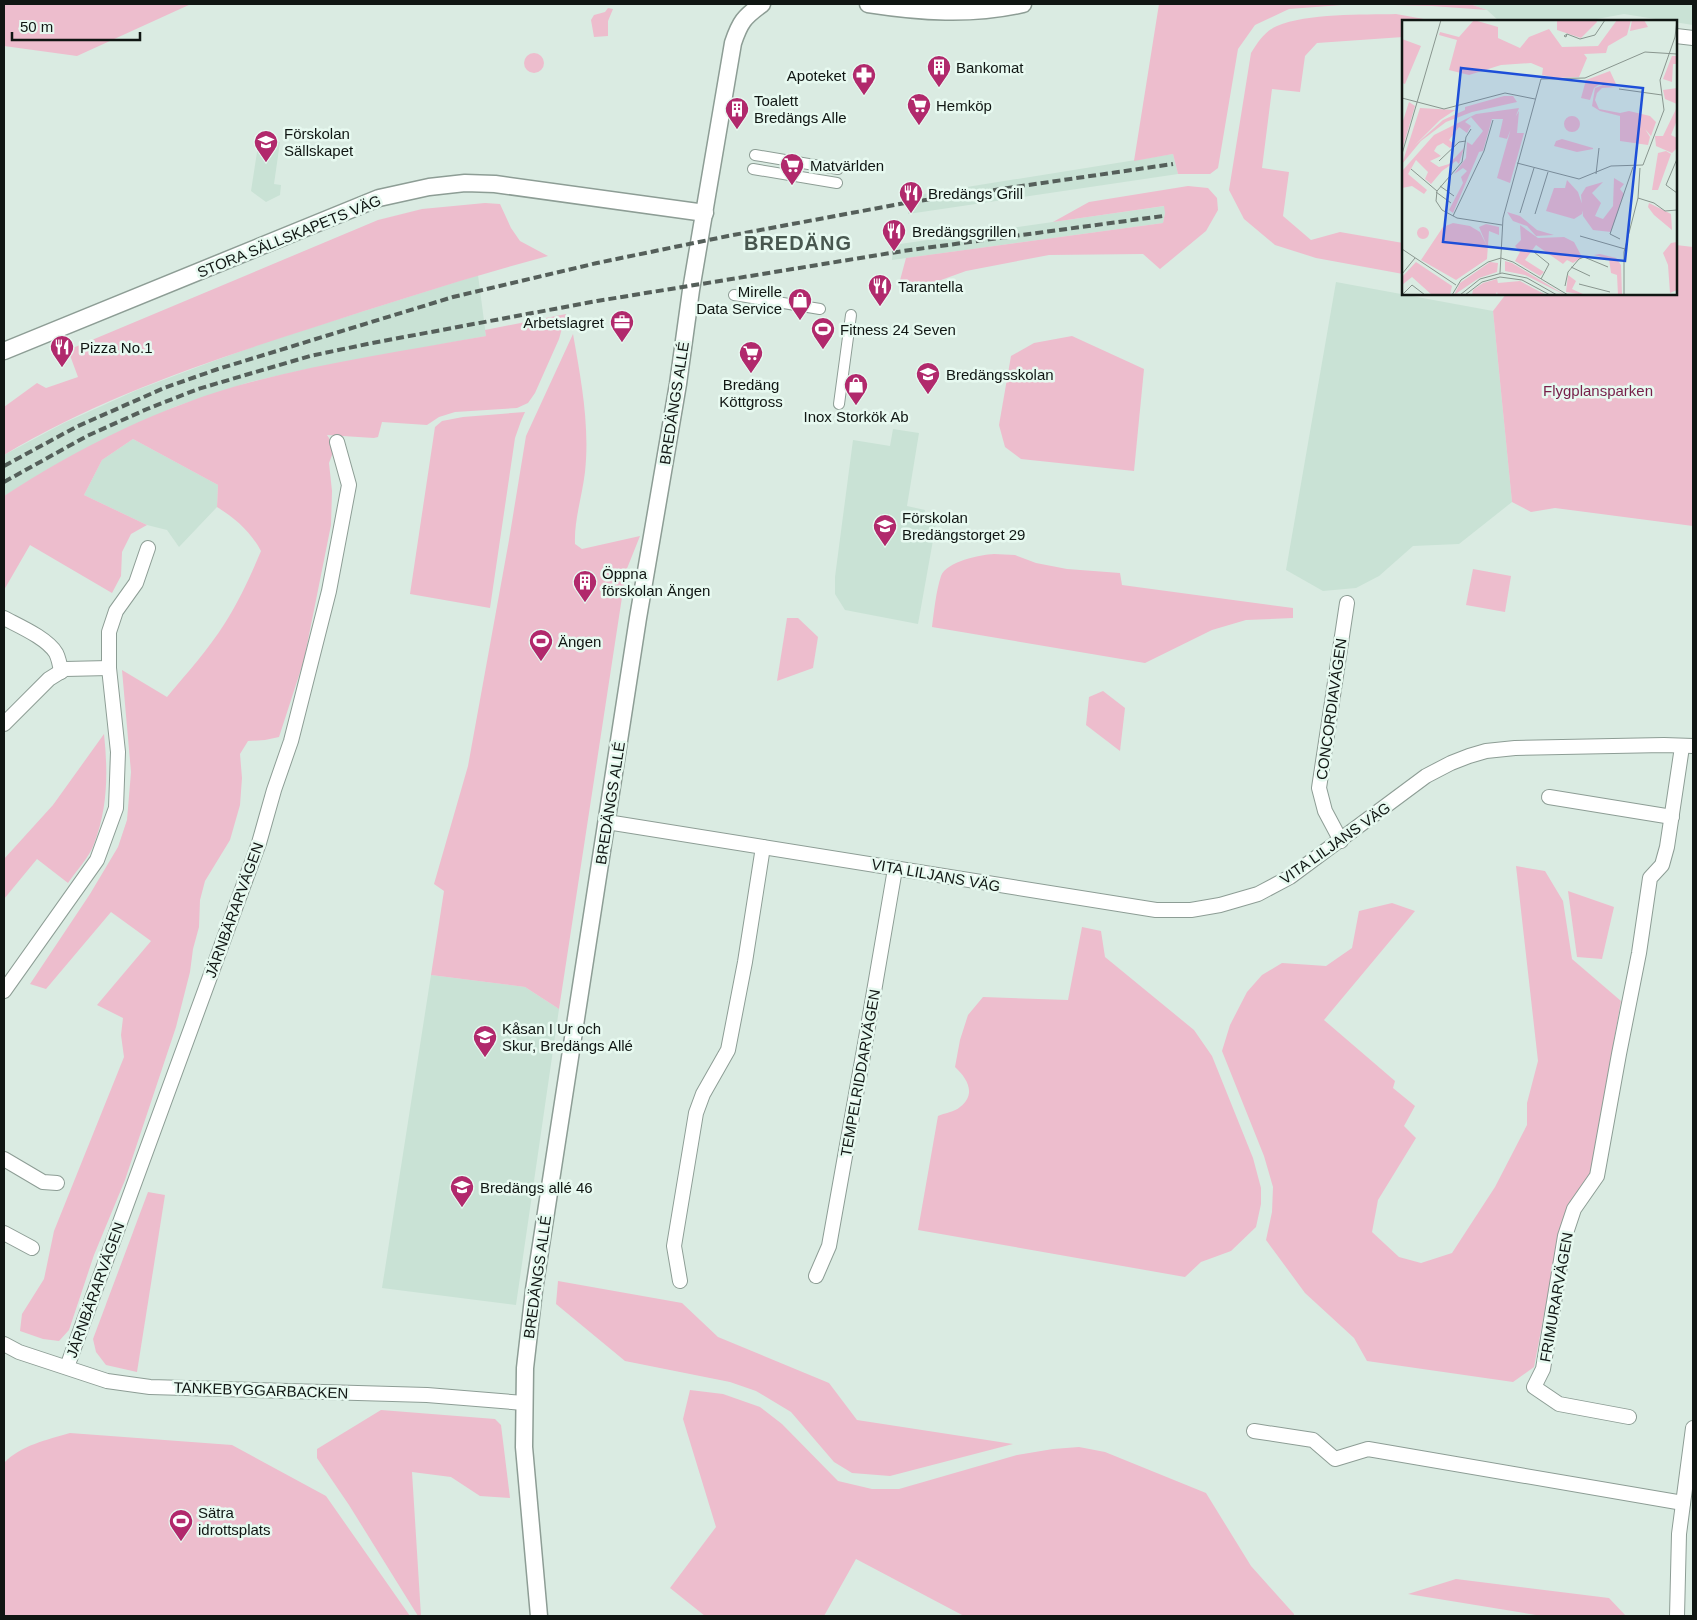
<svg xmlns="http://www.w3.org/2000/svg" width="1697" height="1620" viewBox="0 0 1697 1620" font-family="Helvetica,sans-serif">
<rect width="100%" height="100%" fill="#daebe2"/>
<g fill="#c9e2d5">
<path d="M1470 4H1693V25L1624 14 1586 21H1499L1487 10Z"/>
<path d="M259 139 280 142 274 184 281 185 280 195 266 202 251 191Z"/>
<path d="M1173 154 1178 174 908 214 911 196Z"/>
<path d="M1165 206V213L1163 223 892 260 893 245Z"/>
<path d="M478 275 486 336 308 369 250 382 174 407 76 454 4 496V455L64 423 137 390 211 362 266 342Z"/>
<path d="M1336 282 1493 311 1512 502 1459 544 1413 546 1379 576 1356 588 1323 591 1286 570Z"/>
<path d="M893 429 919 433 907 506 925 510 924 516 937 518 918 624 845 610 835 594V577L853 440 890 446Z"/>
<path d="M133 439 218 485 217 507 179 547 167 530 147 525 84 495 102 460Z"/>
<path d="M431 975 525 987 559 1009 516 1305 382 1288Z"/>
</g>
<g fill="#edbdcd">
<path d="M4 4H191L77 56 4 46Z"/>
<path d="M1159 4H1355L1289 9 1255 25 1238 49 1218 168 1210 174H1178L1173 154 1134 161Z"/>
<path d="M1356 4H1470L1487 10 1432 6Z"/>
<path d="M608 8 613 9 608 21V36L594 37 591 20 594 15 605 12Z"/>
<path d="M1396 14 1435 21H1403V37L1317 43 1305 56 1300 92 1272 89 1262 168 1289 172 1283 216 1311 240 1340 232 1403 243V274L1316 258 1275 245 1244 219 1229 190 1251 53C1258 42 1265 31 1277 26 1307 13 1363 15 1396 14Z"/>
<circle cx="534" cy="63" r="10"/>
<path d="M1188 186 1208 188 1217 198 1218 210 1206 231 1160 269 1143 254 1049 255 966 271 919 288 899 284 906 258 1163 223 1165 213 1164 206 1053 222 1089 202Z"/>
<path d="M485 203 500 204 511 228 520 241 548 256C469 277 392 302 315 327 209 361 100 397 4 455V407L37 383 46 388 78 377 68 350 378 220 422 209Z"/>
<path d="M1676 245 1693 247V526L1555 508 1531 512 1512 502 1493 311 1506 294H1676Z"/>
<path d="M566 314 559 339 535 393 528 403 517 408 455 412 439 417 427 425 382 422 378 437 374 438 327 435 335 447 329 463 332 491 331 525 304 660 279 737 265 740 248 741 240 754 242 778 240 805 230 840 205 881 200 900 199 927 193 949 190 972 176 1027 125 1180 94 1255 69 1330 59 1341 43 1339 20 1331 22 1314 44 1279 54 1231 124 1057 121 1035 123 1018 97 1005 151 941 111 912 46 989 30 984 90 894 118 847 127 820 131 772 122 670 167 697C187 673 208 650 225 623 239 601 251 575 261 551 250 531 236 519 217 507L218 485 133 439 102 460 84 495 147 525 131 534 122 552 121 576 112 593 30 545 4 590V496C79 447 164 405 251 382 328 362 408 350 486 336L485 330Z"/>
<path d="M573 334C581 379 590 426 585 472 582 497 574 520 575 544L582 549 640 536 626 571 559 1009 525 987 431 975 444 891 434 884 468 766 509 540 526 436Z"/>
<path d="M1072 336 1144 369 1134 471 1021 459 1005 447 999 425 1011 356 1034 343Z"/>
<path d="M525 412 521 421 515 438 490 608 410 594 435 427 442 421 463 417Z"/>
<path d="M994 554 1015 555 1036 563 1067 569 1120 573 1122 585 1293 608V618L1246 620 1212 630 1145 663 932 627C934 612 936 591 941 576 947 561 980 555 994 554Z"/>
<path d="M1473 569 1511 576 1505 612 1466 605Z"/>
<path d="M787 618H798L818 637 813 668 777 681Z"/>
<path d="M1103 691 1125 708 1120 751 1086 725 1089 697Z"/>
<path d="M104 734C108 771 108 808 94 844 89 858 76 871 68 883L37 859 4 899V859L53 805Z"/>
<path d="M1516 866 1545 871 1563 901 1572 959 1621 1001 1590 1174 1560 1232 1534 1367 1513 1382 1367 1361 1354 1338 1305 1293 1266 1240 1272 1212 1273 1187 1264 1156 1222 1051 1230 1025 1247 992 1262 975 1282 963 1326 966 1352 948 1359 911 1392 903 1415 911 1324 1020 1395 1081 1393 1088 1415 1106 1404 1126 1416 1138 1378 1200 1372 1232 1399 1257 1421 1263 1452 1253 1495 1187 1527 1125V1103L1538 1061Z"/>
<path d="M1568 891 1614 907 1602 959 1577 957Z"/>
<path d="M1082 927 1101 931 1105 957 1194 1030 1212 1056 1253 1158 1261 1188V1204L1256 1227 1231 1251 1201 1262 1185 1277 918 1230 938 1116C944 1113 955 1112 960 1107 977 1094 967 1078 955 1067L960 1040 968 1015 983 997 1068 1000Z"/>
<path d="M148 1192 165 1195 137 1372 106 1365 96 1352 93 1339Z"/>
<path d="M558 1281 682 1303 718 1337 829 1383 857 1420 1013 1444 890 1476 852 1473 834 1462 791 1412 756 1391 730 1382 625 1361 556 1304Z"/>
<path d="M690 1390 723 1394 760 1407 782 1424 838 1481 872 1489H899L1017 1455 1053 1449 1079 1447 1105 1452 1206 1493 1251 1566 1294 1614V1616H964L856 1559 824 1616H705L670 1588 716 1527 683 1419Z"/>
<path d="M381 1410 495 1419 501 1425 510 1498 480 1496 451 1477 412 1472 421 1616H418L349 1505 317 1458V1449Z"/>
<path d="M70 1433 232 1445 326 1496 410 1616H4V1463C21 1445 47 1440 70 1433Z"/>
<path d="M1456 1579 1609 1598 1626 1616H1542L1408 1594Z"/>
</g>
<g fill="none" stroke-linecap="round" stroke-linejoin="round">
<g stroke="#8d9d95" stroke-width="12">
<g id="pedestrian">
<path d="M755 155 838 169"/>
<path d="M753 169 837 183"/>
<path d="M734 295 820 309"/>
<path d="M839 404 851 315"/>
</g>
</g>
<g stroke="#8d9d95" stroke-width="16">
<g id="minor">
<path d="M1676 36 1693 38"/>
<path d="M4 618C19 626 47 638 56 653 59 659 60 665 61 672"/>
<path d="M4 724 49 679 65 669 109 668"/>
<path d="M1549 797 1672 817"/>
<path d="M607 822 1156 910H1191L1220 905 1258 894 1290 877 1426 776 1451 763 1469 756 1486 751 1515 748 1664 745 1693 746"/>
<path d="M1341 841 1325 811 1319 788 1347 603"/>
<path d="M4 991 97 860 116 808 118 752 109 668V632L116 611 136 583 148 548"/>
<path d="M4 1159 43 1182 57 1183"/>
<path d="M4 1233 32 1248"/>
<path d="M816 1276 829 1246 865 1044 895 869"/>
<path d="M680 1281 674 1246 696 1113 703 1094 728 1050 745 962 763 847"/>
<path d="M4 1344 19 1352 107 1381 150 1387 427 1395 524 1403"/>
<path d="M67 1367 259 843 274 790 291 741 329 591 349 485 337 442"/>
<path d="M1629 1417 1559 1404 1534 1387 1543 1369 1565 1236 1574 1209 1597 1176 1619 1054 1639 953 1650 878 1662 865 1667 847 1682 747"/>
<path d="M1254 1431 1313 1440 1335 1459 1368 1449 1683 1503"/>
<path d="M1677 1616 1679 1534 1693 1428"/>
</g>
</g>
<g stroke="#8d9d95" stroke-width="19">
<g id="tertiary">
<path d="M868 4C920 12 971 16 1023 4"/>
<path d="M4 351 379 198 429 187 465 183 495 184 705 213"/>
<path d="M539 1616 524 1447 525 1368 534 1290 638 618 678 384 691 290 733 43C740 22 744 17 762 4"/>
</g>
</g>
<use href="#pedestrian" stroke="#fff" stroke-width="10"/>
<use href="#minor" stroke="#fff" stroke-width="14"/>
<use href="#tertiary" stroke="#fff" stroke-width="16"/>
<g stroke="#555f5a" stroke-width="4" stroke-dasharray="8 4" stroke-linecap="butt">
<path d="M4 466 76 427 164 388 218 369 453 297 597 263 728 236 905 203 1173 164"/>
<path d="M4 482 87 436 147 409 198 389 310 356 372 343 597 301 903 251 1163 216"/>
</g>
</g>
<defs>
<g id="building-pin" transform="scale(1.25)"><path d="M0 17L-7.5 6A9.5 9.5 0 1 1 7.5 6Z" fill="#b1296c" stroke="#e7f9f0"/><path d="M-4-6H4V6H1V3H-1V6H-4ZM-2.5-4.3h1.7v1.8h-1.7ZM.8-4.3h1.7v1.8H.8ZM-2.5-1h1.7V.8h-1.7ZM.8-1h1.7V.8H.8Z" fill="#fff"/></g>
<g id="pharmacy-pin" transform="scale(1.25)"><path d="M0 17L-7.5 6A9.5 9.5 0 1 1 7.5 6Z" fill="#b1296c" stroke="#e7f9f0"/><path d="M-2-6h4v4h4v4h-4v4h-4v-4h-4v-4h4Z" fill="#fff"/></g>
<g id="supermarket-pin" transform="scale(1.25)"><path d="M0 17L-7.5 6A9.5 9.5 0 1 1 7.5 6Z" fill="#b1296c" stroke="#e7f9f0"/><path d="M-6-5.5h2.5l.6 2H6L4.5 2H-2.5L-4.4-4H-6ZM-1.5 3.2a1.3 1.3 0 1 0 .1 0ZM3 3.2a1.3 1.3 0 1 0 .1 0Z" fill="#fff"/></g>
<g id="school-pin" transform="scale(1.25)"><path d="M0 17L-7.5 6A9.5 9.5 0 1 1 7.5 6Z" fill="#b1296c" stroke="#e7f9f0"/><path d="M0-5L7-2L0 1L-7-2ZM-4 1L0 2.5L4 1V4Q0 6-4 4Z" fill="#fff"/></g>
<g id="restaurant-pin" transform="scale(1.25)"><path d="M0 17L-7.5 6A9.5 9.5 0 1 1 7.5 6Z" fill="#b1296c" stroke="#e7f9f0"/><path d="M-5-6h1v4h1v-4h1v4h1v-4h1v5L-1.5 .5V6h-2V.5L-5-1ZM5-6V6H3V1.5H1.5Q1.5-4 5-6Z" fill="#fff"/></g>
<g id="shop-pin" transform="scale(1.25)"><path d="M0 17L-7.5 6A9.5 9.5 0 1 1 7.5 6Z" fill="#b1296c" stroke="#e7f9f0"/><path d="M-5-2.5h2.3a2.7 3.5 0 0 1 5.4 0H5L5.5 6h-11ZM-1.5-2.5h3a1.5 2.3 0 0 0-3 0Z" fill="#fff"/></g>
<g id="office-pin" transform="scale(1.25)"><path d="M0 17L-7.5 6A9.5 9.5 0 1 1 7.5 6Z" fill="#b1296c" stroke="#e7f9f0"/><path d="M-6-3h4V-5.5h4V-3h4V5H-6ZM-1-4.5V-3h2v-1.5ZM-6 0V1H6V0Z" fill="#fff"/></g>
<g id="stadium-pin" transform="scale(1.25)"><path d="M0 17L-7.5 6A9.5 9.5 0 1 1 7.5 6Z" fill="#b1296c" stroke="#e7f9f0"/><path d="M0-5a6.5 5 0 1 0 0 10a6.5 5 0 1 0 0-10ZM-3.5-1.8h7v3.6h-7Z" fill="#fff"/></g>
</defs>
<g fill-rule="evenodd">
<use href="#building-pin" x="939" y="67"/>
<use href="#pharmacy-pin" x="864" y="75"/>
<use href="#supermarket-pin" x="919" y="105"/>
<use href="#building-pin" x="737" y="109"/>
<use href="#school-pin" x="266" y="142"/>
<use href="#supermarket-pin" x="792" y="165"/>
<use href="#restaurant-pin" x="911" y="193"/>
<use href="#restaurant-pin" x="894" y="231"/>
<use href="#restaurant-pin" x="880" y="286"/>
<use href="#shop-pin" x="800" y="300"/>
<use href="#office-pin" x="622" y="322"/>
<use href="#stadium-pin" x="823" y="329"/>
<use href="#restaurant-pin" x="62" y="347"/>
<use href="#supermarket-pin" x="751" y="353"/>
<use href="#school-pin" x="928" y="374"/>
<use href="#shop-pin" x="856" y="385"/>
<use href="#school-pin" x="885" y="526"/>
<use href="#building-pin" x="585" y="582"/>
<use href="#stadium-pin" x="541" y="641"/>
<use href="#school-pin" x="485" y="1037"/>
<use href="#school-pin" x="462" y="1187"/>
<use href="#stadium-pin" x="181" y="1521"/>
</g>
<g text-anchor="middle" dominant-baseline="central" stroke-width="5" stroke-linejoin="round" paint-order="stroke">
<g font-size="15" fill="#101613" stroke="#e7f9f0" text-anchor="start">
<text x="956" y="67">Bankomat</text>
<text x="846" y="75" text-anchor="end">Apoteket</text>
<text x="754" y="100">Toalett<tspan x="754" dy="17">Bredängs Alle</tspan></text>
<text x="936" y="105">Hemköp</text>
<text x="284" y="133">Förskolan<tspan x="284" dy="17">Sällskapet</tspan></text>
<text x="810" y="165">Matvärlden</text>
<text x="928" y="193">Bredängs Grill</text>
<text x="912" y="231">Bredängsgrillen</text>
<text x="898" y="286">Tarantella</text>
<text x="782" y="291" text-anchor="end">Mirelle<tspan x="782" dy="17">Data Service</tspan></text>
<text x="604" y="322" text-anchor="end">Arbetslagret</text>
<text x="840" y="329">Fitness 24 Seven</text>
<text x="80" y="347">Pizza No.1</text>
<text x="946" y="374">Bredängsskolan</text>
<text x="751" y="384" text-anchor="middle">Bredäng<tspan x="751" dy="17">Köttgross</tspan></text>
<text x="856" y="416" text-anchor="middle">Inox Storkök Ab</text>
<text x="902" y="517">Förskolan<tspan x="902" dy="17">Bredängstorget 29</tspan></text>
<text x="602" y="573">Öppna<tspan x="602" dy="17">förskolan Ängen</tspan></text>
<text x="558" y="641">Ängen</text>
<text x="502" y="1028">Kåsan I Ur och<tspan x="502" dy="17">Skur, Bredängs Allé</tspan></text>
<text x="480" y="1187">Bredängs allé 46</text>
<text x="198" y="1512">Sätra<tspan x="198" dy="17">idrottsplats</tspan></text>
</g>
<g font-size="15" fill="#101613" stroke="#e7f9f0">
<text transform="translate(289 236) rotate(-22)">STORA SÄLLSKAPETS VÄG</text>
<text transform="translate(674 403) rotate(-81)">BREDÄNGS ALLÉ</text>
<text transform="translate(1331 709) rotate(-82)">CONCORDIAVÄGEN</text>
<text transform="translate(610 803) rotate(-81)">BREDÄNGS ALLÉ</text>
<text transform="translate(1335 843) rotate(-35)">VITA LILJANS VÄG</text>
<text transform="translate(936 875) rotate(10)">VITA LILJANS VÄG</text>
<text transform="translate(234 910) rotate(-70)">JÄRNBÄRARVÄGEN</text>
<text transform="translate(860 1073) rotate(-80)">TEMPELRIDDARVÄGEN</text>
<text transform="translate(537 1277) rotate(-82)">BREDÄNGS ALLÉ</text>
<text transform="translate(95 1290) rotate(-70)">JÄRNBÄRARVÄGEN</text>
<text transform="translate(1556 1297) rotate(-80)">FRIMURARVÄGEN</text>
<text transform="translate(261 1390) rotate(2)">TANKEBYGGARBACKEN</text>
</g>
<g font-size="15" fill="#771f49" stroke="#e7f9f0">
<text x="1598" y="390">Flygplansparken</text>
</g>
<g font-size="20" font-weight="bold" letter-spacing="1" fill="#48574f" stroke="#e7f9f0">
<text x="798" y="243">BREDÄNG</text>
</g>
</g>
<g transform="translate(1402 20)">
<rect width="275" height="275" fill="#daebe2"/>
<path d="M72 0 96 7V18L118 28 127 17 147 9 160 27 196 26 215 0H229L225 15 206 26 204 33 182 34 185 38 177 57 155 58 140 55 141 48 129 43 99 45 67 55 47 50 55 20 37 15 38 12 57 17ZM155 0H194L195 2 179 18 155 10ZM230 0H242L246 7 228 11ZM0 19 19 26 3 64 0 63ZM270 36H275V44H271L270 62 261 59ZM208 51 214 64 219 66 198 64 192 68 188 80 179 78 184 60ZM201 65 214 67 200 68 195 73 193 80 197 89 218 93 227 91 248 96 254 102 249 116 243 109 248 117 246 125 218 121V96L198 91 190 86 193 68ZM275 68V84L263 79 261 70ZM102 76H111L115 82 70 92 44 102 19 121 0 144 18 88 53 90 38 100 13 125 41 100 63 90V87ZM7 82 13 86 0 130V104ZM275 87V100L269 115 275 118V128L270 133 254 126 253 116H261ZM117 88 105 119 97 117 101 99H90L81 131 77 132 51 193 47 190 61 163 59 157 65 151 61 148 52 154 64 138 65 122 70 125 81 111 69 97 63 102 69 106 65 113 57 107 47 120 53 125 48 128 41 123 35 126 32 131 39 136 28 141 37 147 47 144 62 128 57 144 54 141 40 151 29 164 23 159 26 152 14 140 6 154 25 170 22 174 10 166 0 168 1 150 32 115 74 94ZM117 91 115 113H122L108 163 95 158 111 101ZM162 104a8 8 0 1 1 16 0a8 8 0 1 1-16 0ZM160 119 191 128V129L175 132 152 126 154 121ZM264 131 269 134 256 170H250L256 133ZM212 158 222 164 218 169 222 174 209 212 191 210 181 196 179 175 184 167 201 162 190 173 199 183 193 196 201 199 211 186ZM165 160 176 172 181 187 180 194 172 199 144 191 152 168H163ZM247 183 269 194 270 210 252 195 246 187ZM105 192 118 196 135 210 152 215 134 216 125 206 111 201ZM51 203 68 206 78 212 85 226 77 207 84 204 97 207V215L87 211 85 239 54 260 19 240 41 207ZM118 205 136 218 162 217 172 222 180 237 171 243 165 240 161 244 134 225 123 240 142 252 138 256 113 241 118 232 113 226 119 220ZM15 213a6 6 0 1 1 12 0a6 6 0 1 1-12 0ZM275 222V270L268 273 266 245 261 233 269 223ZM198 234 214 238 219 245 220 275H216L215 255 209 253 207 239 192 235ZM103 241 110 243 163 275 123 255 103 251ZM14 242 50 266 48 275H30L10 257 0 265V257ZM88 242 96 243 95 252 77 258 52 275 58 263ZM166 255 174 261 170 269 183 275 164 272ZM95 259 96 263 118 261 144 275H96L95 272 93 275H70L71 270 81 263Z" fill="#edbdcd"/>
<path fill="none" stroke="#89968f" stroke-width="1" d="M165 14 162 16 164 17 165 14 178 19 193 15 203 0M217 69 260 75M0 78 42 89 103 73 133 79M69 109 64 117 60 142 35 171 34 181 40 190 55 198 100 205M0 134 39 0M275 139 264 165 275 173M37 141 57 122 64 121M115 143 177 159 209 146 241 145 262 90 258 60 273 17 275 0M9 149 35 171M194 154 197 128M38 166 52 176M34 172 49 183M236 178 252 183 263 191 275 190M118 193 132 148M133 194 146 152M51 196 82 131 91 100M178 216 223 229M218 219 208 214 231 147M0 229 54 265M132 232 147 244 139 259M169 247 188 256M98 253 101 198 139 59 183 58 243 32 275 34M0 254 13 238M177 264 208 272M163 266 166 252 177 239 182 237 206 247M0 275 10 265 23 275M50 275 59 260 86 242 99 238 111 242 166 275M58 275 78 259 100 253 125 258 155 275M63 275 80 262 98 257 120 260 148 275M222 275V232L236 178 238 148"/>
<path fill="#1d4ed8" fill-opacity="0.15" stroke="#1d4ed8" stroke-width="2.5" d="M59 48 241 68 223 241 41 222Z"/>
<rect width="275" height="275" fill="none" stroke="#101613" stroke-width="2.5"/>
</g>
<rect width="1697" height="1620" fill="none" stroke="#101613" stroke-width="10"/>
<path d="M12 32v8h128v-8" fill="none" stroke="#101613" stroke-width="2.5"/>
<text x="20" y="32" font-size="15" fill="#101613" stroke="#e7f9f0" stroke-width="4" paint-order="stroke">50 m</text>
</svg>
